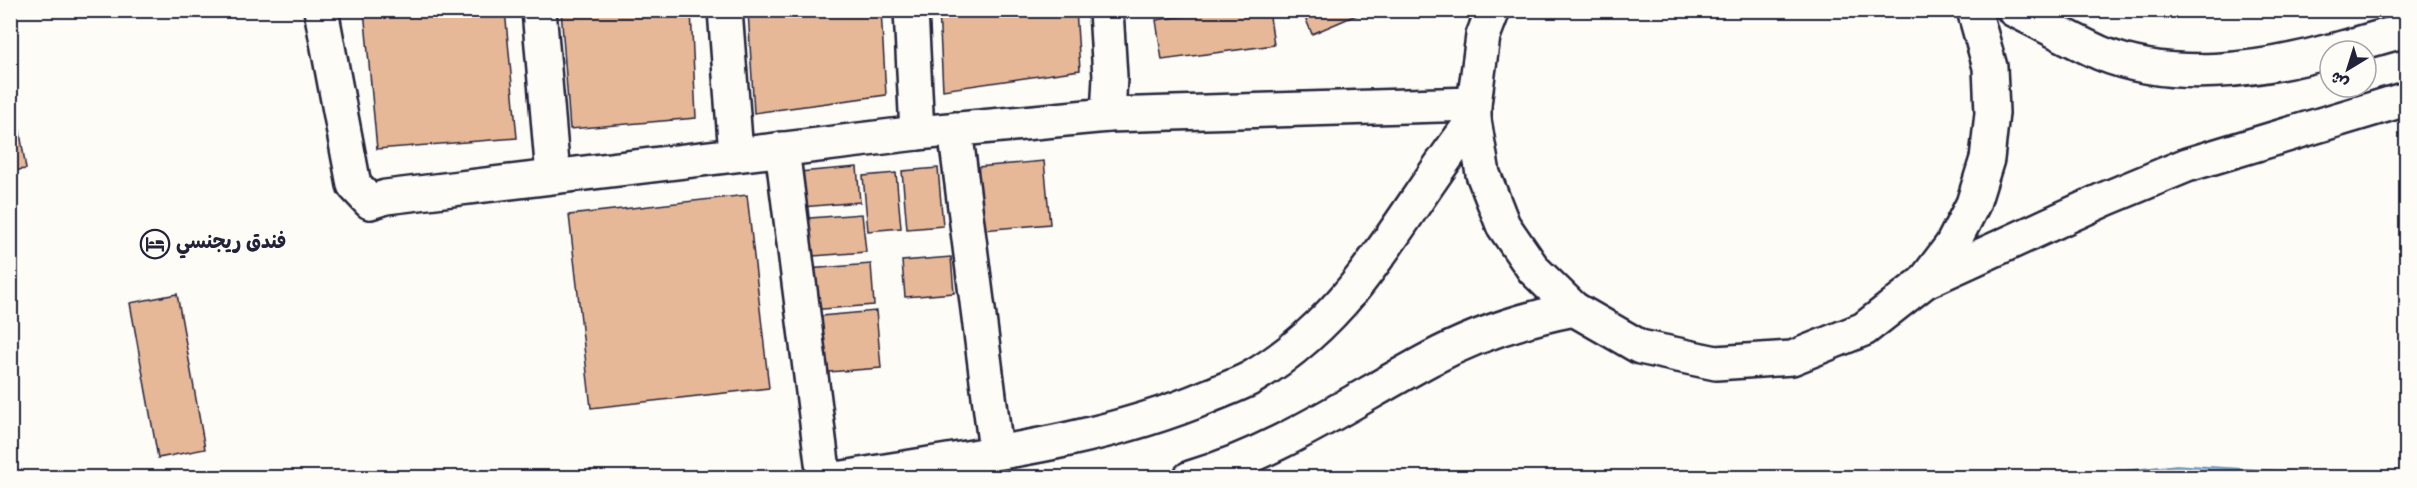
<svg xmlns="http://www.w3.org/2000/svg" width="2417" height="488" viewBox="0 0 2417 488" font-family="'Gochi Hand','Playpen Sans Arabic',sans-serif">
<rect width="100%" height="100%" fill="#fdfcf7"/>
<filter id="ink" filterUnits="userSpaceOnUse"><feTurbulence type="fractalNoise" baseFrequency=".0167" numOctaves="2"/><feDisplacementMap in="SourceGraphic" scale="12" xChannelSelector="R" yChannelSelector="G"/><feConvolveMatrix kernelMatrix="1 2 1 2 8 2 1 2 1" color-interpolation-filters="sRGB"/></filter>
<g filter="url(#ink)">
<path fill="#96caf3" stroke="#6887a9" stroke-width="1.5" d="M2176 465 2387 477H2068Z"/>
<g fill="#e7b897" stroke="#22223b" stroke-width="1.5">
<path d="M364 10H505L517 138 377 149Z"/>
<path d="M561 10H691L696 118 570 129Z"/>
<path d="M748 10H881L886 95 754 113Z"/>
<path d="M939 10H1076L1080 70 943 90Z"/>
<path d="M1229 10H1269L1274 45 1162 60 1156 20Z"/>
<path d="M1302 10H1368L1312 34Z"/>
<path d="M17 114 26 169 10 171V115Z"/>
<path d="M1044 161 1050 224 971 231 966 168Z"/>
<path d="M857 167 860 202 802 207 799 172Z"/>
<path d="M938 168 943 226 907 229 902 171Z"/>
<path d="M896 173 901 228 868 231 863 176Z"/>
<path d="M747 195 769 388 591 408 569 215Z"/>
<path d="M862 214 866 252 800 257 797 219Z"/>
<path d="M951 257 954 293 905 297 902 261Z"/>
<path d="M871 264 874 305 810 310 807 269Z"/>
<path d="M177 294 205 449 158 458 130 303Z"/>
<path d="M876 311 881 368 815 373 810 317Z"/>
</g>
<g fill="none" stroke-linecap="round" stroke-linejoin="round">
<g stroke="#22223b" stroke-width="38">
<g id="street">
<path d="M321 10 354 185 370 202 386 197 917 133 1108 115 1110 77 1106 10"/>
<path d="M539 10 553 176"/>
<path d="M725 10 736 154"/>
<path d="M911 10 917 133"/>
<path d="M1108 115 1474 104"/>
<path d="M955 129 996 451"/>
<path d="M782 149 824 478"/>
</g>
</g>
<g stroke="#22223b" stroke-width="38">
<g id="primary">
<path d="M1493 10 1483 36 1474 104V120L1483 174 1503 225 1534 270 1574 309 1640 347 1716 363 1792 358 1864 329 1924 282 1952 245 1973 204 1987 159 1992 113 1990 67 1974 10"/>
<path d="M2014 10C2043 24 2071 40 2100 53 2170 82 2259 71 2330 51"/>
<path d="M2332 51 2406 30"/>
<path d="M1928 280 2105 199 2187 165 2406 99"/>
<path d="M843 478C964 457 1097 444 1209 396 1223 390 1238 385 1251 378 1289 356 1326 322 1353 289 1397 235 1431 174 1474 120"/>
<path d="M1190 478C1276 453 1350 402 1428 360 1474 335 1523 319 1574 309"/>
</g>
</g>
<use href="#street" stroke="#fdfcf7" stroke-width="33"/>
<use href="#primary" stroke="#fdfcf7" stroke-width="33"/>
</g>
</g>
<defs>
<g id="hotel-ring" transform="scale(1.5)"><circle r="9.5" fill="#fdfcf7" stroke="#22223b" stroke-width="1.5"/><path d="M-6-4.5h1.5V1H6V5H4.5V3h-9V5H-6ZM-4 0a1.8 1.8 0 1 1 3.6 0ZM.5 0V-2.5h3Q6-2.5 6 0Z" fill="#22223b"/></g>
</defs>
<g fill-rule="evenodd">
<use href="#hotel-ring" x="155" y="244"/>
</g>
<g text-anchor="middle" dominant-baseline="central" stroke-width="6" stroke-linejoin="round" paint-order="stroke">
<g font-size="20" font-weight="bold" fill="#22223b" stroke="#fdfcf7" text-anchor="start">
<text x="176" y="244">فندق ريجنسي</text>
</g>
</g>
<rect width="2417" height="488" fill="none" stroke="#fdfcf7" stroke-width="36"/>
<rect x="18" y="18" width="2381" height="452" fill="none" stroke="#22223b" stroke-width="2" filter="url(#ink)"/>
<g transform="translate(2348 69) rotate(218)"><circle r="28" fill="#fdfcf7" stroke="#a5a5ac" stroke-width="1.5"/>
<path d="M0-4.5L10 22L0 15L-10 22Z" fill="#22223b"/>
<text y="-9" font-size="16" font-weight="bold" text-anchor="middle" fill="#22223b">ش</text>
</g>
</svg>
